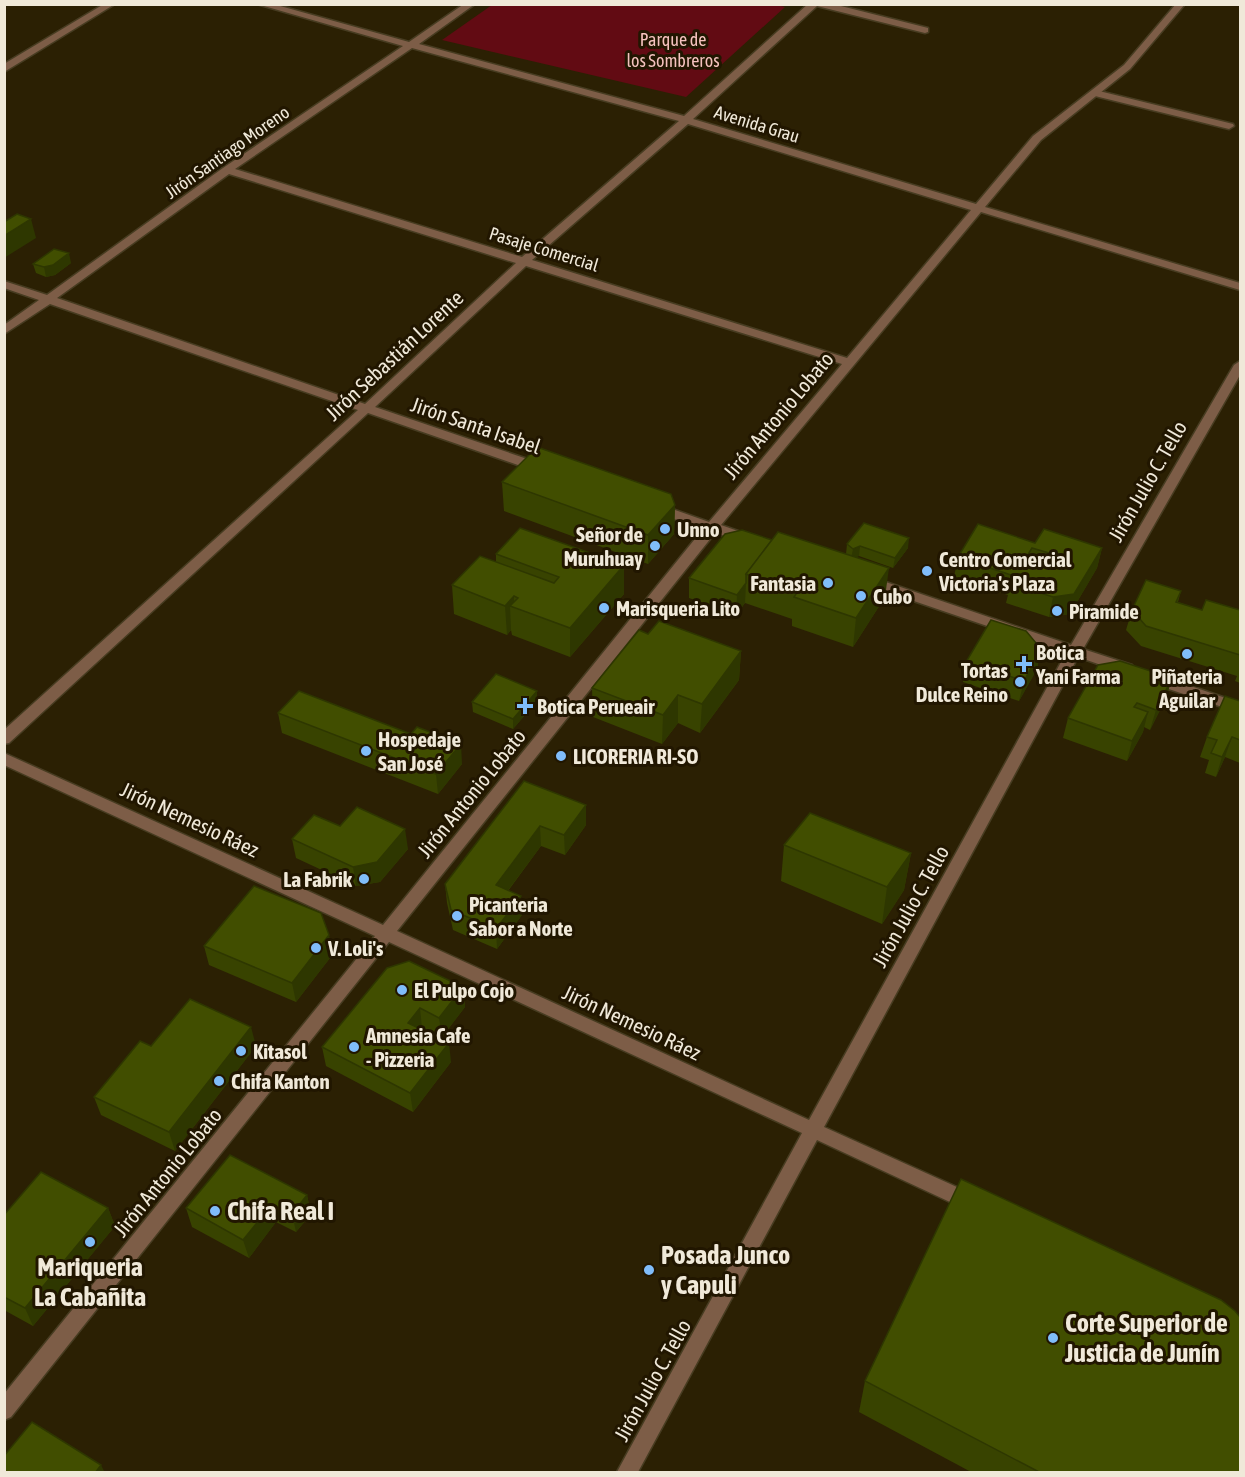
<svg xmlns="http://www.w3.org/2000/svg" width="1245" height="1477" viewBox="0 0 1245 1477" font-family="'Asap Condensed',sans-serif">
<rect width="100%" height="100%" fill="#2b2003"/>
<path fill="#620b13" d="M777 5 785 7 686 97 442 40 492 5Z"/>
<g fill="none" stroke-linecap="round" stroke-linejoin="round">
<g stroke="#473c21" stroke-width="3">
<path id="lane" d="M1095 90 1233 124 1234 126 1229 129 1091 95 1090 93Z"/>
</g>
<g stroke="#473c21" stroke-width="3">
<g id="street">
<path d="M104 4H115L4 72V64Z"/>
<path d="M257 4H273L409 42 464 4H475L419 44 684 116 808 4H833L928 28V32L925 33 817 6 693 119 976 204 1033 136 1124 65 1176 4H1185L1130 69 1041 140 985 207 1240 283V290L981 212 721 525 755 537 757 540 755 543 750 544 715 533 397 931 809 1120 1066 653 864 584 862 581 864 578H874L1071 645 1234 365 1240 361V375L1083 649 1132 665 1134 669 1127 674 1078 657 824 1127 979 1197 981 1203 979 1209 972 1211 965 1209 817 1140 638 1472H617L802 1133 389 942 11 1417 4 1420V1394L375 936 4 765V753L383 925 703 529 651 511 649 508 651 505H661L709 522 842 364 526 266 375 407 545 465 546 468 545 471H535L368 413 9 743 4 744V730L358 410 50 304 4 334V325L39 300 4 288V281L47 295 223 168 403 46ZM412 48 679 121 522 257 235 169ZM688 124 971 210 847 358 532 260ZM229 174 516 263 365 404 57 298Z"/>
<path d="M1153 673 1240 703V713L1148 682 1146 678 1148 674Z"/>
</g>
</g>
<use href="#lane" fill="#7d5d47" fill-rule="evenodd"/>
<use href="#street" fill="#7d5d47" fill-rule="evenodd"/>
</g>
<g fill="#384300">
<path d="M71 263 55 275 46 277 36 273 33 264Z"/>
<path d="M502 482 675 505 674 534 648 564 504 511Z"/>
<path d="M772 540 846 554 847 544 908 548 893 568 859 556 856 557 885 597 853 647 792 626V619L745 603 736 615 689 598V578Z"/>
<path d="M1035 543 1102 548 1097 568 1070 614 1049 617 1006 603 1008 595 983 587 984 583 954 577 958 557Z"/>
<path d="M496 554 624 565V594L570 657 512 635 511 630 507 635 454 614 452 585 496 562Z"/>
<path d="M1181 591 1178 602 1202 610H1240V683L1235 681 1237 676 1141 646 1126 630 1132 610Z"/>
<path d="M648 634 741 651 739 680 700 733 678 723 662 744 593 717 592 688Z"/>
<path d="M1041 649 1037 669 1019 701 963 682 966 662Z"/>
<path d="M1172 678 1166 698 1150 730 1144 727 1143 732 1127 761 1063 738 1068 718Z"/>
<path d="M537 701 513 729 473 712 472 702Z"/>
<path d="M1240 701V763L1225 757 1216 777 1205 773 1209 760 1200 757 1207 737Z"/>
<path d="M278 713 411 734 462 764 438 794 282 733Z"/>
<path d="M524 781 586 805V825L565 855 541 846 508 891 521 896 522 915 497 949 453 930 447 903 445 884Z"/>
<path d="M292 839 408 849 380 882 356 886 296 858Z"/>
<path d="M784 845 911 853 904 890 882 924 781 881Z"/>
<path d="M204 946 333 954 296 1002 209 965Z"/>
<path d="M463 987 465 1007 442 1037 422 1028 421 1029 451 1062 413 1112 326 1066 322 1047Z"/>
<path d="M151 1046H256L175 1151 101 1115 94 1097Z"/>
<path d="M307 1195 311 1214 296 1232 276 1222 249 1258 192 1227 186 1208Z"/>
<path d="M108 1208 115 1226 33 1326 4 1310V1215Z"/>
<path d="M865 1381 1240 1473H973L859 1412Z"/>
</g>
<g fill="#2e3700">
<path d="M31 219 36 238 4 258V236Z"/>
<path d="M69 253 71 263 55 275 46 277 44 267Z"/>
<path d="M675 505 674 534 648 564V535Z"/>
<path d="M909 538 908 548 893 568 895 558Z"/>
<path d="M860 546 859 556 851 559 853 549Z"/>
<path d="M1102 548 1097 568 1070 614 1049 617 1053 597Z"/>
<path d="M624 565V594L570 657V628Z"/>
<path d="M889 568 885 597 853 647 856 618Z"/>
<path d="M746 583 745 603 736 615 737 595Z"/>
<path d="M514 596V608L510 606 511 630 507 635 505 606Z"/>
<path d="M1041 649 1037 669 1019 701 1024 681Z"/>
<path d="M741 651 739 680 700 733 702 704Z"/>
<path d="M1172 678 1166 698 1150 730 1156 710Z"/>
<path d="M537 691V701L513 729V719Z"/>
<path d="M678 695V723L662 744 663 715Z"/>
<path d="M1148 712 1143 732 1127 761 1132 741Z"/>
<path d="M1232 737 1225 757 1216 777 1222 757Z"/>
<path d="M461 744 462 764 438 794 436 774Z"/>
<path d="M586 805V825L565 855 564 835Z"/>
<path d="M540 826 541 846 497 905 496 885Z"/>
<path d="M405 829 408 849 380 882 356 886 353 867Z"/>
<path d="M911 853 904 890 882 924 887 887Z"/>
<path d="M521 896 522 915 497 949 496 929Z"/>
<path d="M329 935 333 954 296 1002 292 983Z"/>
<path d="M463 987 465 1007 442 1037 439 1018Z"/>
<path d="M420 1008 422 1028 411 1042 408 1023Z"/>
<path d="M251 1027 256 1046 175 1151 169 1132Z"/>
<path d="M449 1043 451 1062 413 1112 410 1093Z"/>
<path d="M307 1195 311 1214 296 1232 292 1214Z"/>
<path d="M272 1204 276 1222 249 1258 243 1240Z"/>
<path d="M108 1208 115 1226 33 1326 25 1308Z"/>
<path d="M101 1465 105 1473H95Z"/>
</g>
<g fill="#414e00" stroke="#2e3700" stroke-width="1.5" fill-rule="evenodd">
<path d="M17 214 31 219 4 236V222Z"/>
<path d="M54 249 69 253 53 265 44 267 33 264Z"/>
<path d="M537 447 671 494 675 505 648 535 502 482Z"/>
<path d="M864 523 909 538 895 558 860 546 853 549 847 544Z"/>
<path d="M978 524 1035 543 1044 529 1102 548 1074 594 1053 597 1010 583 1014 576 987 567 989 564 958 557ZM1032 548 1049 553 1044 561 1027 556Z"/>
<path d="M520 528 624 565 570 628 510 606 518 598 514 596 505 606 452 585 480 556 554 583 559 577 496 554Z"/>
<path d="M742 530 772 540 746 574V583L737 595 689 578 725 534Z"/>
<path d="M778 532 889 568 856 618 794 597 798 591 746 574Z"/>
<path d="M1146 580 1181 591 1176 602 1202 610 1206 600 1240 610V655L1146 626 1132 610Z"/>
<path d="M991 620 1026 631 1041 649 1024 681 966 662Z"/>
<path d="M659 621 741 651 702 704 678 695 663 715 592 688 639 630 648 634Z"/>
<path d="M1120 661 1172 678 1156 710 1137 703 1134 707 1148 712 1132 741 1068 718 1098 665Z"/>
<path d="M496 674 537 691 513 719 472 702Z"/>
<path d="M299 691 411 734 417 727 461 744 436 774 278 713Z"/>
<path d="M1225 696 1240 701V740L1232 737 1222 757 1211 753 1217 740 1207 737Z"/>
<path d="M524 781 586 805 564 835 540 826 496 885 521 896 496 929 451 910 445 884Z"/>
<path d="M357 807 405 829 377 862 353 867 292 839 314 815 340 826Z"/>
<path d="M810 813 911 853 887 887 784 845Z"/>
<path d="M254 886 321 913 329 935 292 983 204 946Z"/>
<path d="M409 961 463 987 439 1018 420 1008 408 1023 449 1043 410 1093 322 1047 387 968Z"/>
<path d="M190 999 251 1027 169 1132 94 1097 140 1041 151 1046Z"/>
<path d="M230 1155 307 1195 292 1214 272 1204 243 1240 186 1208Z"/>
<path d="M41 1172 108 1208 25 1308 4 1297V1215Z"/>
<path d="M961 1179 1221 1300 1235 1311 1240 1317V1473H1041L865 1381Z"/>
<path d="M32 1422 101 1465 95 1473H4V1456Z"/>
</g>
<g fill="#80bdfa" stroke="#211600" stroke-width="2">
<circle cx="665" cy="529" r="6"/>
<circle cx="655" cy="546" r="6"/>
<circle cx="927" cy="571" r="6"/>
<circle cx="828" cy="583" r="6"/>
<circle cx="861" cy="596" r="6"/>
<circle cx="604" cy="608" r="6"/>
<circle cx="1057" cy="611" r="6"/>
<circle cx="1187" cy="654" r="6"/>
<path d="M1021 655h6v6h6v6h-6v6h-6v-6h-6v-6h6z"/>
<circle cx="1020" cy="682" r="6"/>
<path d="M522 697h6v6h6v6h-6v6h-6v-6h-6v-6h6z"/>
<circle cx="366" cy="751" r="6"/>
<circle cx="561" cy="756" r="6"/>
<circle cx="364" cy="879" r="6"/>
<circle cx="457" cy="916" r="6"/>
<circle cx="316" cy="948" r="6"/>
<circle cx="402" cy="990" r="6"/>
<circle cx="354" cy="1047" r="6"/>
<circle cx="241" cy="1051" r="6"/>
<circle cx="219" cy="1081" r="6"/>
<circle cx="215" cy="1211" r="6"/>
<circle cx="90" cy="1242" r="6"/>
<circle cx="649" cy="1270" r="6"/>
<circle cx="1053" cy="1338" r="6"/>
</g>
<g text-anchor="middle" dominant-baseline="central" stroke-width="6" stroke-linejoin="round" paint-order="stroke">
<g font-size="18" fill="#f5c2be" stroke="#211600">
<text x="673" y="39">Parque de<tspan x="673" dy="21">los Sombreros</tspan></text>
</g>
<g font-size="18" fill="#f0e9d9" stroke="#211600">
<text transform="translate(757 124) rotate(17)">Avenida Grau</text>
<text transform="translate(227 152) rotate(-35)">Jirón Santiago Moreno</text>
<text transform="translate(544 249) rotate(17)">Pasaje Comercial</text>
</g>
<g font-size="21" fill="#f0e9d9" stroke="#211600">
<text transform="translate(394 355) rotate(-43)">Jirón Sebastián Lorente</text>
<text transform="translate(778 415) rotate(-50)">Jirón Antonio Lobato</text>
<text transform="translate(476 425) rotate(19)">Jirón Santa Isabel</text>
<text transform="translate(1147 481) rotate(-60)">Jirón Julio C. Tello</text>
<text transform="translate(471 793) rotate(-51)">Jirón Antonio Lobato</text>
<text transform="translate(190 819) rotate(25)">Jirón Nemesio Ráez</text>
<text transform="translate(910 906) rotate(-61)">Jirón Julio C. Tello</text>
<text transform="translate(632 1022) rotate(25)">Jirón Nemesio Ráez</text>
<text transform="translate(167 1172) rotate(-51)">Jirón Antonio Lobato</text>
<text transform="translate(652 1380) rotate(-61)">Jirón Julio C. Tello</text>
</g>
<g font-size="21" font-weight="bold" fill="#f0e9d9" stroke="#211600" text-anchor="start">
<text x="677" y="529">Unno</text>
<text x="643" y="534" text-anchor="end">Señor de<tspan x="643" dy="24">Muruhuay</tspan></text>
<text x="939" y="559">Centro Comercial<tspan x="939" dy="24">Victoria's Plaza</tspan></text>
<text x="816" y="583" text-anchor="end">Fantasia</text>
<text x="873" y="596">Cubo</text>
<text x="616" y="608">Marisqueria Lito</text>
<text x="1069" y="611">Piramide</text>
<text x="1036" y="652">Botica<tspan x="1036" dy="24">Yani Farma</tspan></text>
<text x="1008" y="670" text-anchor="end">Tortas<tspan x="1008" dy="24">Dulce Reino</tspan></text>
<text x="1187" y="676" text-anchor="middle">Piñateria<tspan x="1187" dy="24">Aguilar</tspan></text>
<text x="537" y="706">Botica Perueair</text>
<text x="378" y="739">Hospedaje<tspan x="378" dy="24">San José</tspan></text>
<text x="573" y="756">LICORERIA RI-SO</text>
<text x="352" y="879" text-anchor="end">La Fabrik</text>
<text x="469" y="904">Picanteria<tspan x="469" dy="24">Sabor a Norte</tspan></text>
<text x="328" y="948">V. Loli's</text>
<text x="414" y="990">El Pulpo Cojo</text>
<text x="366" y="1035">Amnesia Cafe<tspan x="366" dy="24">- Pizzeria</tspan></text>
<text x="253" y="1051">Kitasol</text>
<text x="231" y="1081">Chifa Kanton</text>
</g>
<g font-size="26" font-weight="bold" fill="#f0e9d9" stroke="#211600" text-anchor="start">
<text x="227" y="1211">Chifa Real I</text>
<text x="661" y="1255">Posada Junco<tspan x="661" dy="30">y Capuli</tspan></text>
<text x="90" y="1267" text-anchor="middle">Mariqueria<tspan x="90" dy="30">La Cabañita</tspan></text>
<text x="1065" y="1323">Corte Superior de<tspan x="1065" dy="30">Justicia de Junín</tspan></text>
</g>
</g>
<rect width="1245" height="1477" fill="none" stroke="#f0e9d9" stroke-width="12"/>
</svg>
